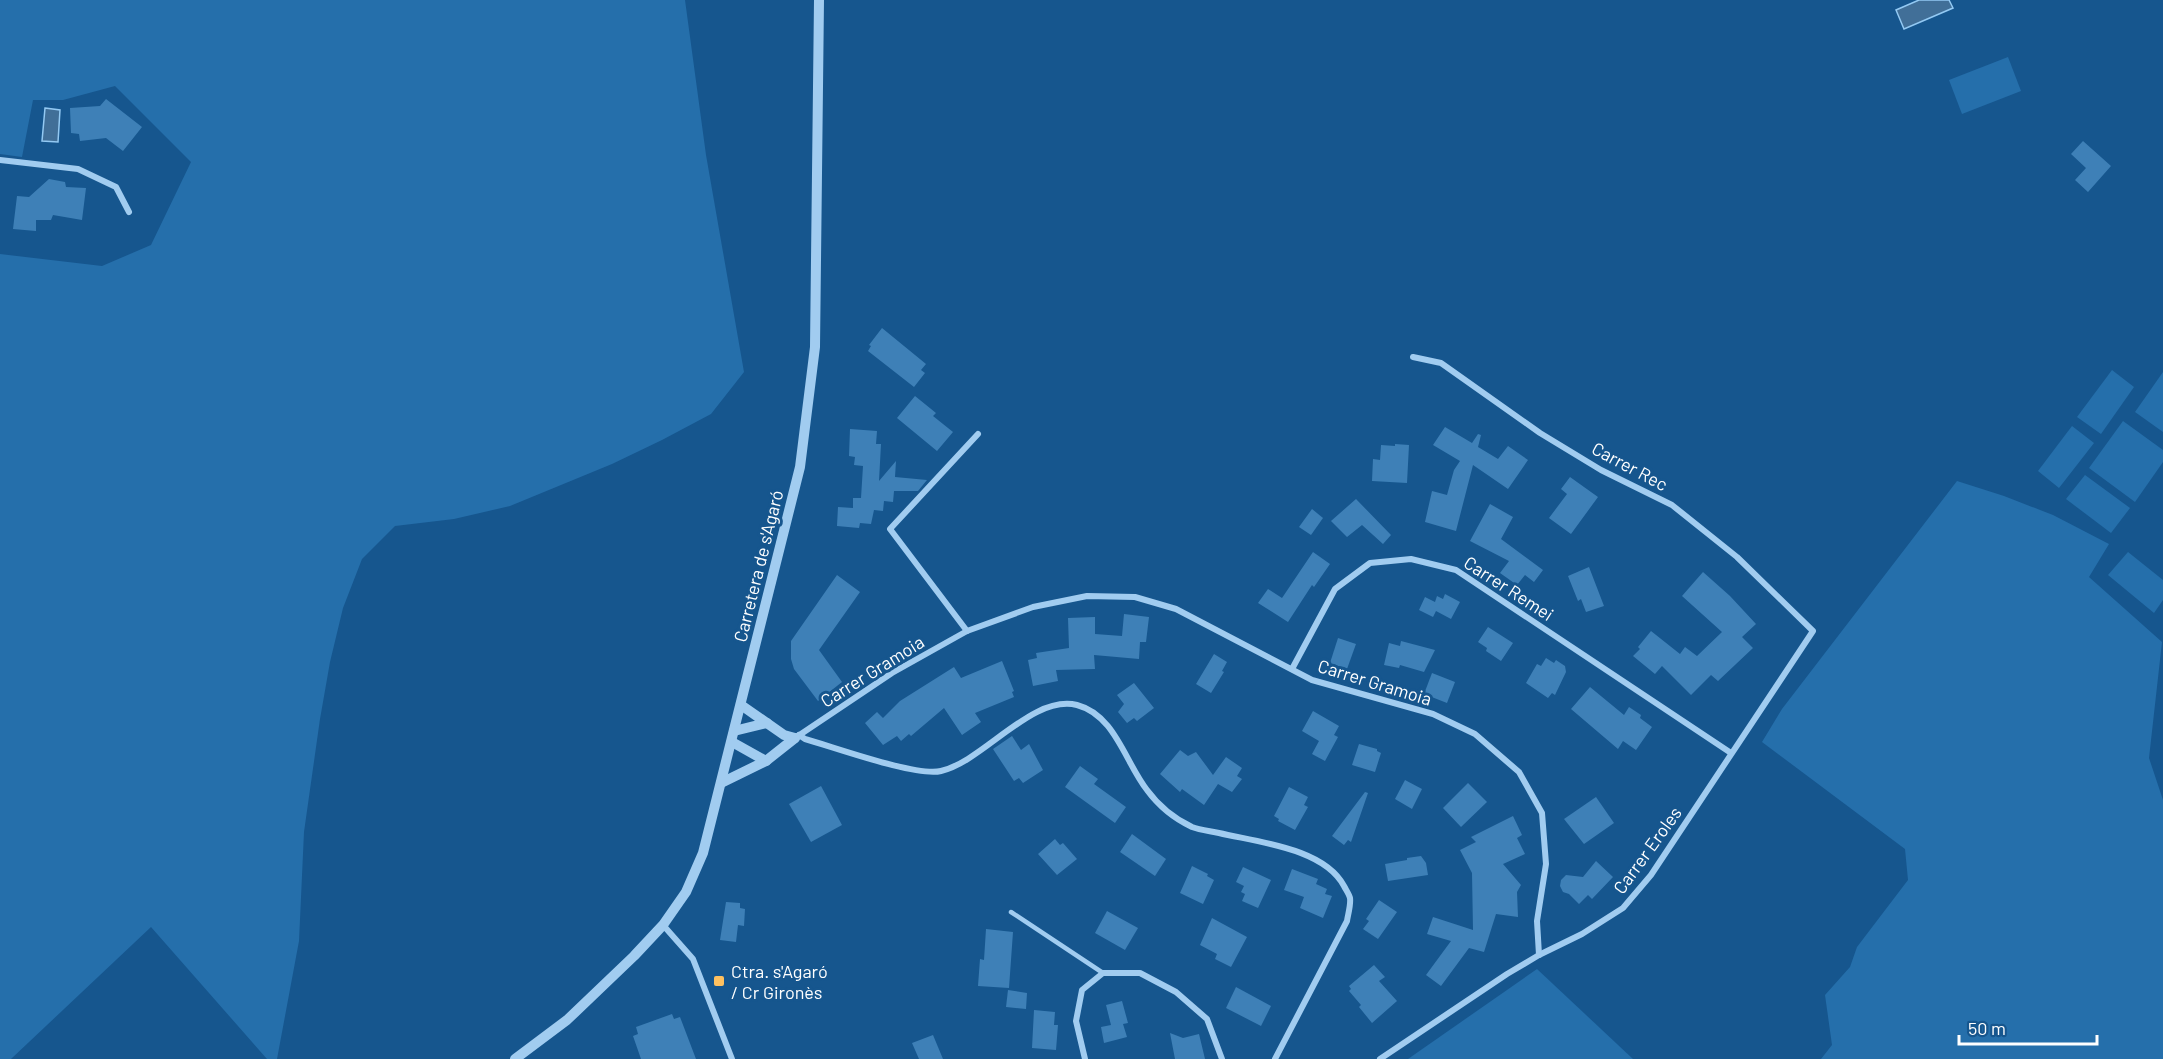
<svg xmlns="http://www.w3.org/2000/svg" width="2163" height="1059" viewBox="0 0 2163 1059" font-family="Barlow,sans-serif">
<rect width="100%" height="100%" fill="#16568e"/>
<g fill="#256fab">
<path d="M0 0H685L706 155 744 372 711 414 662 440 612 464 510 506 454 519 395 526 362 559 343 608 330 662 320 719 304 832 299 941 277 1059H267L151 927 11 1059H0V254L102 266 151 245 191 162 115 86 63 100H33L22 157 0 154Z"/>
<path d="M2008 57 2021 91 1962 114 1949 80Z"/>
<path d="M2112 370 2134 387 2101 434 2077 417Z"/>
<path d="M2163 372V432L2135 412Z"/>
<path d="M2123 421 2163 450V462L2135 502 2089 468Z"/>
<path d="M2072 426 2094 443 2059 488 2038 471Z"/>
<path d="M2085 475 2130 508 2111 533 2066 499Z"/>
<path d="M1957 481 2004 496 2053 515 2109 544 2089 577 2162 642 2149 758 2163 800V1059H1821L1832 1045 1825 995 1850 967 1857 947 1908 880 1905 849 1762 742 1782 709Z"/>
<path d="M2128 552 2163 580V600L2154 613 2108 575Z"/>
<path d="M1537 969 1633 1059H1408Z"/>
</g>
<g fill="#416f98" stroke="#93c9f3" stroke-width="1.5">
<path d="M1919 0H1949L1953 8 1904 29 1896 10Z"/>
<path d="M45 108 60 110 58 142 42 141Z"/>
</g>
<g fill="#3e80b7">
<path d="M106 99 142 127 123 151 106 138 80 141 79 134 71 133 70 108 100 106Z"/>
<path d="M2083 141 2111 166 2088 192 2075 180 2086 168 2071 154Z"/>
<path d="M49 179 65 182 66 187 86 188 82 220 53 215 51 220H36V231L13 229 17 196 29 197Z"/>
<path d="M882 328 926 364 921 370 925 373 914 387 868 351 871 346 869 345Z"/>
<path d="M915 396 936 413 933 416 953 432 937 451 897 418Z"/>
<path d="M1445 427 1472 443 1478 434 1481 435 1478 447 1498 459 1508 446 1528 460 1508 489 1473 465 1456 531 1425 522 1432 491 1447 495 1454 470 1460 461 1433 445Z"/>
<path d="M850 429 877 431 876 444H881L879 481 896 461 895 477 927 480 918 491H894L893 502 884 501 883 511 874 510 871 524 860 523 859 528 837 526 838 507 853 508V498H861L863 466 854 465 855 457 849 456Z"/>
<path d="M1395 444 1409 445 1407 483 1372 481 1373 459 1380 460 1381 445 1395 446Z"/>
<path d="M1570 477 1598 497 1571 534 1549 518 1567 494 1561 489Z"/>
<path d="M1356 499 1391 535 1383 544 1362 525 1347 537 1331 521Z"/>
<path d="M1490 504 1513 517 1501 539 1543 570 1534 582 1525 575 1517 585 1500 573 1509 561 1470 541Z"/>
<path d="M1312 509 1323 518 1311 535 1299 527Z"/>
<path d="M1313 552 1330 564 1314 587 1312 585 1288 622 1258 603 1268 589 1282 598Z"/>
<path d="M1589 567 1604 606 1586 612 1581 599 1578 601 1568 576Z"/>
<path d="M1703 572 1730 596 1756 624 1742 637 1753 648 1718 681 1711 675 1691 695 1662 666 1655 674 1633 656 1640 649 1638 647 1651 631 1680 654 1685 647 1697 656 1722 632 1682 596Z"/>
<path d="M837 575 860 592 819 650 842 682 818 701 794 669 791 659V641Z"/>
<path d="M1445 594 1460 602 1451 619 1436 611 1433 617 1419 610 1425 597 1435 602 1437 596 1443 599Z"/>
<path d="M1124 614 1149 617 1146 642H1140L1139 659 1094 655 1095 669 1056 670 1058 681 1033 686 1028 660 1037 658 1036 653 1069 648 1068 618 1095 617V634L1122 636Z"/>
<path d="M1488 627 1513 643 1501 661 1486 651 1487 648 1478 642Z"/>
<path d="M1338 638 1356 644 1347 669 1330 663Z"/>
<path d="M1401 641 1435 650 1424 672 1400 665 1399 668 1384 665 1389 643 1400 646Z"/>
<path d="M1214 654 1227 662 1222 671 1224 672 1211 693 1196 684Z"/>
<path d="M1546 658 1554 663 1556 660 1565 666 1566 672 1555 695 1552 693 1548 698 1526 683 1537 664 1541 666Z"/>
<path d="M1002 661 1014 691 1012 692 1014 697 975 713 981 722 962 735 944 708 911 736 909 734 901 741 897 736 883 745 865 723 877 712 883 718 900 701 954 667 961 678Z"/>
<path d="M1432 673 1455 682 1447 703 1424 694Z"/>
<path d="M1134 683 1154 708 1137 721 1134 718 1127 723 1118 712 1124 704 1117 695Z"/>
<path d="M1590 687 1624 715 1629 707 1641 715 1640 718 1652 727 1636 750 1623 741 1618 749 1571 709Z"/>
<path d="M1313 711 1339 726 1334 735 1338 737 1325 761 1312 754 1319 741 1302 731Z"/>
<path d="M1012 736 1021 750 1029 744 1043 770 1023 783 1019 778 1014 781 993 749Z"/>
<path d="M1359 744 1377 749V751L1381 753 1375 772 1352 765Z"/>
<path d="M1180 750 1188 756 1196 752 1213 775 1226 757 1242 768 1237 776 1242 779 1232 792 1218 784 1204 805 1182 789 1180 792 1160 774Z"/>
<path d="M1080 766 1098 779 1094 784 1126 807 1115 823 1065 787Z"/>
<path d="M1405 780 1422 789 1412 809 1395 799Z"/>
<path d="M1468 783 1487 802 1461 827 1443 808Z"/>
<path d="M821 786 842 825 811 842 789 804Z"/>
<path d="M1289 787 1308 797 1304 805 1308 807 1295 830 1278 821 1279 819 1274 816Z"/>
<path d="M1365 792 1368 793 1351 842 1348 840 1344 845 1332 836Z"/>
<path d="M1596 797 1614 823 1584 844 1564 819Z"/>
<path d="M1513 816 1522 835 1517 838 1525 854 1503 864 1521 885 1517 892 1518 917 1496 914 1484 952 1469 948 1441 986 1426 975 1451 941 1427 934 1433 917 1473 930 1472 873 1460 850 1476 842 1471 837Z"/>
<path d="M1132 834 1166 859 1155 876 1120 852Z"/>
<path d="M1055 839 1060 845 1063 843 1077 859 1057 875 1038 854Z"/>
<path d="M1421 856 1426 863 1428 875 1388 881 1385 864 1407 860V858Z"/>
<path d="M1596 861 1613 877 1592 899 1588 895 1579 904 1569 894 1563 892 1560 886 1561 880 1566 875 1583 877Z"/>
<path d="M1192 866 1208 874 1207 876 1214 880 1203 904 1180 893Z"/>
<path d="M1243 867 1271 880 1258 908 1242 901 1245 894 1241 892 1244 886 1236 882Z"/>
<path d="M1292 869 1318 879 1316 884 1327 889 1325 894 1332 896 1323 918 1300 908 1304 897 1284 890Z"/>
<path d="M1379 900 1397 912 1378 939 1363 929 1369 921 1366 919Z"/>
<path d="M726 902 740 903V908L745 909 744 926 738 925 736 942 720 940Z"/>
<path d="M1107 911 1138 928 1125 950 1095 933Z"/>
<path d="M1212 918 1247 937 1231 967 1215 959 1217 954 1200 945Z"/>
<path d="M986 929 1013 932 1009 988 978 986 980 959 984 960Z"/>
<path d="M1374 965 1385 977 1379 981 1397 1001 1372 1023 1359 1007 1361 1005 1349 991 1351 989 1349 986Z"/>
<path d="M1236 987 1271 1006 1261 1026 1226 1008Z"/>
<path d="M1008 990 1027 993 1026 1009 1006 1007Z"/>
<path d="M1122 1001 1128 1023 1123 1024 1127 1037 1104 1043 1101 1027 1111 1025 1106 1005Z"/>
<path d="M1034 1010 1055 1012 1054 1025H1058L1056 1050 1032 1048Z"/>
<path d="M672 1014 674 1019 680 1017 696 1059H641L633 1036 638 1034 636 1027Z"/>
<path d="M1170 1033 1183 1038 1199 1034 1205 1059H1175Z"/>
<path d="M933 1035 943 1059H919L912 1043Z"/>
</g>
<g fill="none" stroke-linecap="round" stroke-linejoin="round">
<path stroke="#a1ccf0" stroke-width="4.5" d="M1011 912 1103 973"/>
<g stroke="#a1ccf0" stroke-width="6">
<path d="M0 160 78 169 116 187 129 212"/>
<path d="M967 631 890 529 978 434"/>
<path d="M1292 669 1335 589 1370 563 1411 559 1456 570 1731 753"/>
<path d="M799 735 805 739C834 747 916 777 941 771 984 761 1032 694 1077 705 1115 715 1125 762 1147 790 1158 805 1175 819 1192 827 1200 830 1210 831 1219 833 1257 842 1324 848 1344 886 1346 890 1349 894 1350 898 1351 905 1348 914 1347 921L1275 1059"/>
<path d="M795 738 892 673 967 631 1033 607 1087 596 1135 597 1176 609 1312 680 1433 714 1475 734 1519 772 1542 813 1546 864 1537 921 1539 955"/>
<path d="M663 925 693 959 732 1059"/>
<path d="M1085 1059 1076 1021 1082 990 1103 973H1140L1176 992 1207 1019 1222 1059"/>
<path d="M1380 1059 1507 974 1539 955 1582 934 1623 908 1651 875 1813 631 1737 557 1672 505 1601 470 1540 433 1441 363 1413 357"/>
</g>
<g stroke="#a1ccf0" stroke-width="10">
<path d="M741 705 784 735 795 738"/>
<path d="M734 731 767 723"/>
<path d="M732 742 766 761"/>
<path d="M721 783 766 761 795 738"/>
<path d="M515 1059 567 1020 634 956 663 925 686 892 703 853 800 467 815 347 819 0"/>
</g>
</g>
<rect fill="#ffc160" stroke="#16568e" stroke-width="2" x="713" y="975" width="12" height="12" rx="3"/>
<g text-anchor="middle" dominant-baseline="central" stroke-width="6" stroke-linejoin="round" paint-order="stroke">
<g font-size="18" fill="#fff" stroke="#16568e">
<text transform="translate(1630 466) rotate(28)">Carrer Rec</text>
<text transform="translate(758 566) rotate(-76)">Carretera de s'Agaró</text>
<text transform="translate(1509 588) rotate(33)">Carrer Remei</text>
<text transform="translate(872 671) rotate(-32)">Carrer Gramoia</text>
<text transform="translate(1375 682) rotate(17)">Carrer Gramoia</text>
<text transform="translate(1647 850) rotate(-54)">Carrer Eroles</text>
</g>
<g font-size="18" fill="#fff" stroke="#16568e" text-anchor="start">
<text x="731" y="971">Ctra. s'Agaró<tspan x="731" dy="21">/ Cr Gironès</tspan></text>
</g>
</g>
<path d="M1959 1035v9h138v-9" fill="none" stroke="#ffffff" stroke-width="3"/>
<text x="1968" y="1035" font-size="18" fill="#ffffff" stroke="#16568e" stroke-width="4.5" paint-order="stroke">50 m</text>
</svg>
